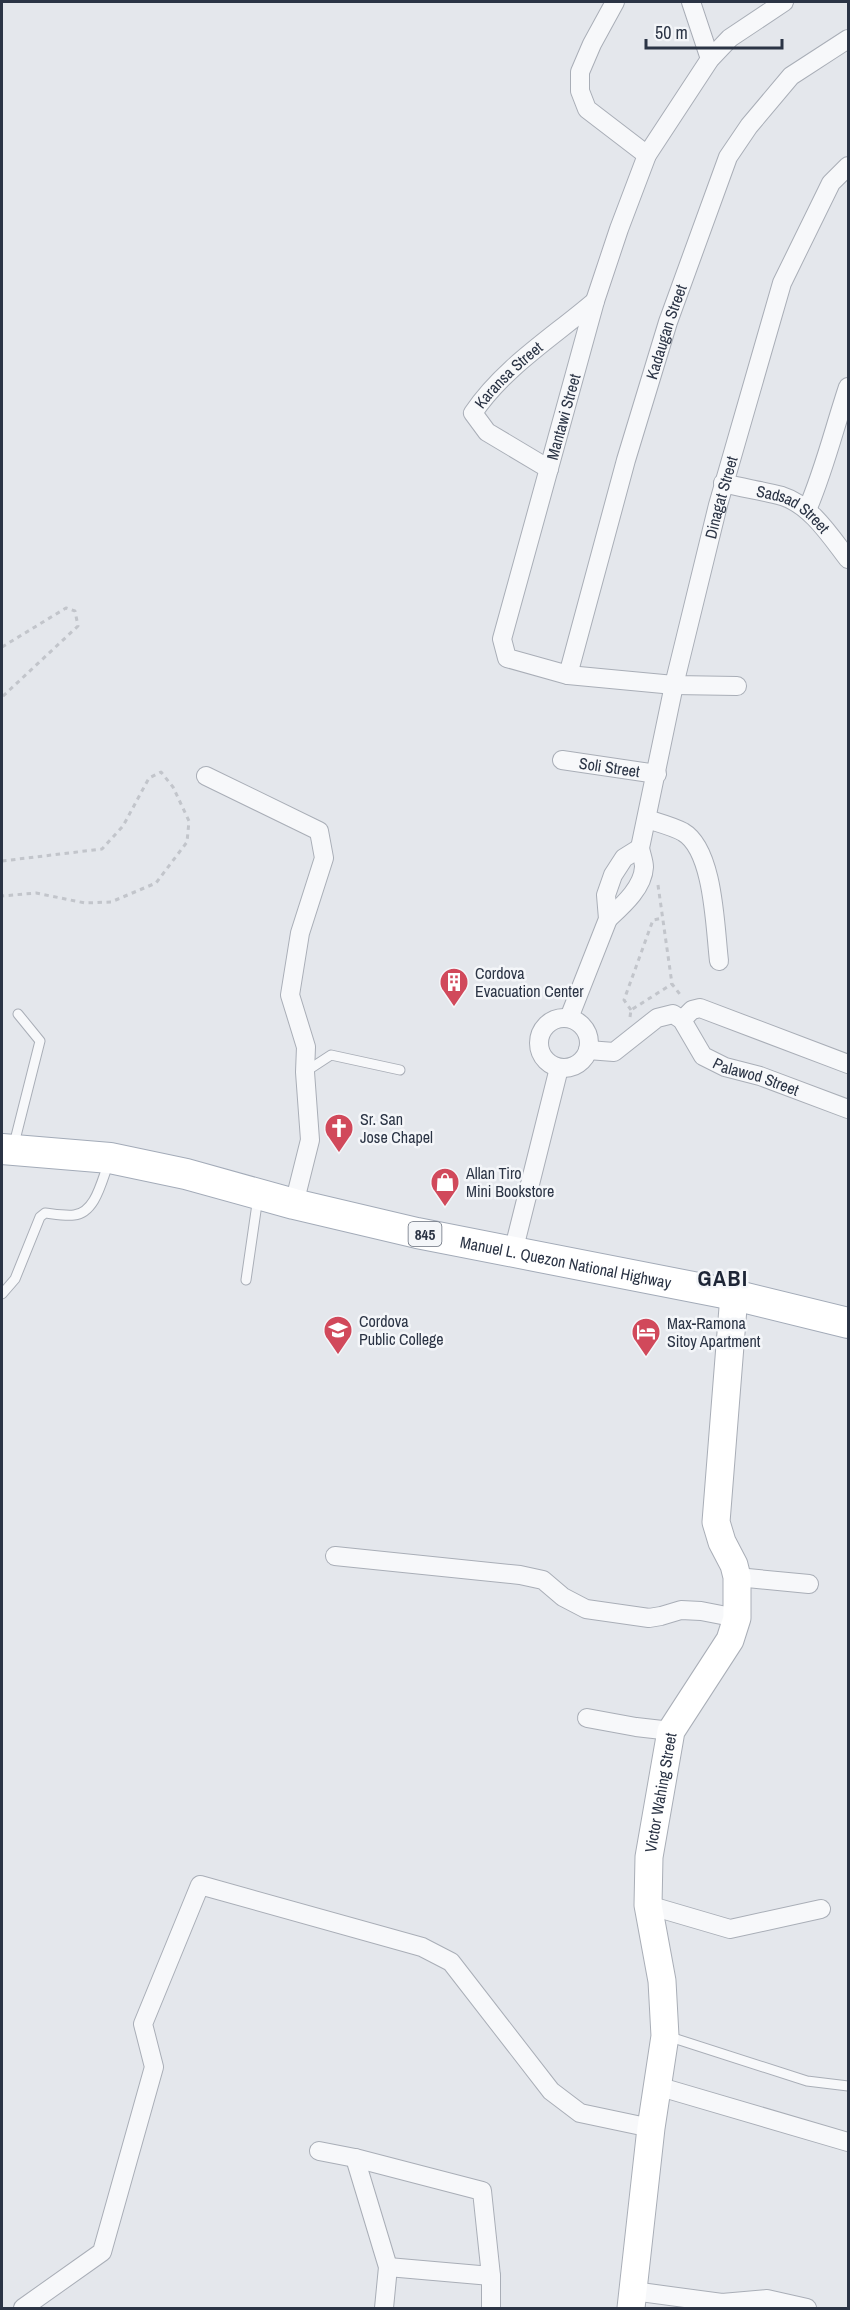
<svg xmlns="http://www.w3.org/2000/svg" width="850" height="2310" viewBox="0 0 850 2310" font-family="'Archivo Narrow',sans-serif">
<rect width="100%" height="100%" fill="#e4e7ec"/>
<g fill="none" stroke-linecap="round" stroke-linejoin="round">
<g stroke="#a9aeb7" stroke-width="11">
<g id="lane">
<path d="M305 1072 331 1055 400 1070"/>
<path d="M14 1144 40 1041 18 1014"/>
<path d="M246 1280 258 1197"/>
<path d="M2 1294 15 1279 40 1217 45 1213C54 1214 65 1216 74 1215 96 1213 102 1179 109 1162"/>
<path d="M667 2036 807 2081 848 2086"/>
</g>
</g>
<g stroke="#a9aeb7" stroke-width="20">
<g id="street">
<path d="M615 2 592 44 580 72V91L587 109 647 155"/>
<path d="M691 2 710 59"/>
<path id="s1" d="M549 469 487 432 473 413C504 367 553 337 595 301"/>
<path id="s2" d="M723 483C743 488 763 491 782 496 811 505 831 537 848 559"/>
<path d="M807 510C824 471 834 429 848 387"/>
<path id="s3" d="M568 675 626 460 668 322 728 157 749 126 791 76 848 39"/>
<path id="s4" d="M737 686 674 685 568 675 507 658 502 639 595 301 619 229 647 155 710 59 730 38 784 2"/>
<path id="s5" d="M562 760 657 774"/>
<path d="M206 776 319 831 324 858 300 933 290 995 306 1047 305 1072 310 1140 294 1204"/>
<path d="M647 819C659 823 672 826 683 832 714 850 715 928 719 961"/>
<path id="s6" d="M608 919C622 906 643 888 644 867 644 861 641 854 640 848L674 685 718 505 782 283 831 183 848 166"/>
<circle cx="564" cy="1043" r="25"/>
<path d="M569 1018 608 919 606 895 613 875 624 858 640 848"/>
<path d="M682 1020 692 1010 700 1008 848 1064"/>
<path id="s7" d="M588 1050 614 1052 657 1018 673 1014 682 1020 703 1056 725 1067 760 1076 848 1109"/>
<path d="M513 1252 559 1068"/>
<path d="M335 1556 520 1575 543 1580 563 1597 586 1609 649 1618 661 1616 681 1610 701 1611 737 1618"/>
<path d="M737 1577 809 1584"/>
<path d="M587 1718 636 1727 671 1731"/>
<path d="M648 1905 730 1929 821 1909"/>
<path d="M657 2086 848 2142"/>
<path d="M319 2151 355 2158 482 2191 491 2276V2308"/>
<path d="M355 2158 388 2267 384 2308"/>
<path d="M388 2267 491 2276"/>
<path d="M633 2291 722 2303 767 2299 807 2308"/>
<path d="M23 2308 102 2252 154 2067 143 2024 200 1885 422 1947 451 1962 551 2091 580 2113 651 2128"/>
</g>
</g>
<g stroke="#a9aeb7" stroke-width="29">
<g id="secondary">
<path id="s8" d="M631 2308 651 2128 665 2036 662 1981 648 1905 649 1857 671 1731 730 1640 737 1618V1577L734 1565 722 1542 716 1522 734 1295"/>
</g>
</g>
<g stroke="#a3abb8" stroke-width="32">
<g id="primary">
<path id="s9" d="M2 1149 110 1158 186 1174 294 1204 417 1233 734 1295 848 1323"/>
</g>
</g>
<g stroke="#c2c5cb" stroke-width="3" stroke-dasharray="4.5 4.5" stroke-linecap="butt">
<path d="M2 647 66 608 75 611 78 626 2 697"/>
<path d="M2 861 102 849 123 826 149 778 161 772 173 787 189 821 187 842 156 883 111 902 85 903 36 893 2 896"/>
<path d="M658 885 672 984 682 997"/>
<path d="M631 1010 624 1000 653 920 663 918"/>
<path d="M630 1017 631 1010 672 984"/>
</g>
<use href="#lane" stroke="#f7f8fa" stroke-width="9"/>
<use href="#street" stroke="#f7f8fa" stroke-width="18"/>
<use href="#secondary" stroke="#fff" stroke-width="27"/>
<use href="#primary" stroke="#fff" stroke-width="30"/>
</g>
<defs>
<g id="building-pin" transform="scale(1.5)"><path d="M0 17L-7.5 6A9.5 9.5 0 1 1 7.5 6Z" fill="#d1495b" stroke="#f4f6f9"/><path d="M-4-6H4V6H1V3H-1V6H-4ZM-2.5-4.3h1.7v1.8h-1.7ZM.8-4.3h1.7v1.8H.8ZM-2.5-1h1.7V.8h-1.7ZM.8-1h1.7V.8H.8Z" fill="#fff"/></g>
<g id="church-pin" transform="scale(1.5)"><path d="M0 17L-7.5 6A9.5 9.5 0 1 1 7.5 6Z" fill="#d1495b" stroke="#f4f6f9"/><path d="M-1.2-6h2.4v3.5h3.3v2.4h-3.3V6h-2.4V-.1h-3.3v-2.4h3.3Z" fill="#fff"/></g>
<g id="shop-pin" transform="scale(1.5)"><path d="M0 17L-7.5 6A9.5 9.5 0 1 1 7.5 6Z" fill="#d1495b" stroke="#f4f6f9"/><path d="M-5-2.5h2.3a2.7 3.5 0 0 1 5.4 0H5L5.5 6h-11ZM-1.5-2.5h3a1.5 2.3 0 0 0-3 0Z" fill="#fff"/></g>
<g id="university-pin" transform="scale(1.5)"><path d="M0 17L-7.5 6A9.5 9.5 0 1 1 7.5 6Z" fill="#d1495b" stroke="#f4f6f9"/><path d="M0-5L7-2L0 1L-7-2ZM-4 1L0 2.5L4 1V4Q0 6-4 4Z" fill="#fff"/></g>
<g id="hotel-pin" transform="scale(1.5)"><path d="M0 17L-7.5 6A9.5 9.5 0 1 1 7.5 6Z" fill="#d1495b" stroke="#f4f6f9"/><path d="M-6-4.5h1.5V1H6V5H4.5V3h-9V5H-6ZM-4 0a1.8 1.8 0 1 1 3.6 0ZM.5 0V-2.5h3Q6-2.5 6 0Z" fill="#fff"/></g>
</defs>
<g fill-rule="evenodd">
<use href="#building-pin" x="454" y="982"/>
<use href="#church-pin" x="339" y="1128"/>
<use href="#shop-pin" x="445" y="1182"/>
<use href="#university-pin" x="338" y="1330"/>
<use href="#hotel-pin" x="646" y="1332"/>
</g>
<g text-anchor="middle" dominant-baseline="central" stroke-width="5" stroke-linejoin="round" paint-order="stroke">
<rect fill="#f4f6f9" stroke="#676e7b" stroke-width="1.5" x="408.5" y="1222" width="33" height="24" rx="4.5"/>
<g font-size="15" font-weight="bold" fill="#2b3445">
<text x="425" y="1234">845</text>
</g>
<g font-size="16" fill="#2b3445" stroke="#f4f6f9">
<text stroke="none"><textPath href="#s3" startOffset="357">Kadaugan Street</textPath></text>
<text stroke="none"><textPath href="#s1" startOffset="148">Karansa Street</textPath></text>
<text stroke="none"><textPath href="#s4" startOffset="483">Mantawi Street</textPath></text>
<text stroke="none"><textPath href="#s6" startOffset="444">Dinagat Street</textPath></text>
<text stroke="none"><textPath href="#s2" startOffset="76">Sadsad Street</textPath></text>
<text stroke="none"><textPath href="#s5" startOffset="48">Soli Street</textPath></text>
<text stroke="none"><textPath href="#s7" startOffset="207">Palawod Street</textPath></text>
<text stroke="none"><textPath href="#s9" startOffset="576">Manuel L. Quezon National Highway</textPath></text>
<text stroke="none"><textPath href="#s8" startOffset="520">Victor Wahing Street</textPath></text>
</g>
<g font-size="16" fill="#2b3445" stroke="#f4f6f9" text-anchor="start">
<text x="475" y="973">Cordova<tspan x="475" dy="18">Evacuation Center</tspan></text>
<text x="360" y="1119">Sr. San<tspan x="360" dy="18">Jose Chapel</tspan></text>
<text x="466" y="1173">Allan Tiro<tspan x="466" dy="18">Mini Bookstore</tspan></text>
<text x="359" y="1321">Cordova<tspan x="359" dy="18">Public College</tspan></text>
<text x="667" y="1323">Max-Ramona<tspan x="667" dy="18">Sitoy Apartment</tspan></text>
</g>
<g font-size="22" font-weight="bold" letter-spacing="1.5" fill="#1d2536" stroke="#f4f6f9">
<text x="723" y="1278">GABI</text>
</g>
</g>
<rect width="850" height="2310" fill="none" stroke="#2b3445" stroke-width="6"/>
<path d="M646 39v9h136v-9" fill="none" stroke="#2b3445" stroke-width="3"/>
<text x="655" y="39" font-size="18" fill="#2b3445" stroke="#f4f6f9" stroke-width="4.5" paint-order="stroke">50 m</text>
</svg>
